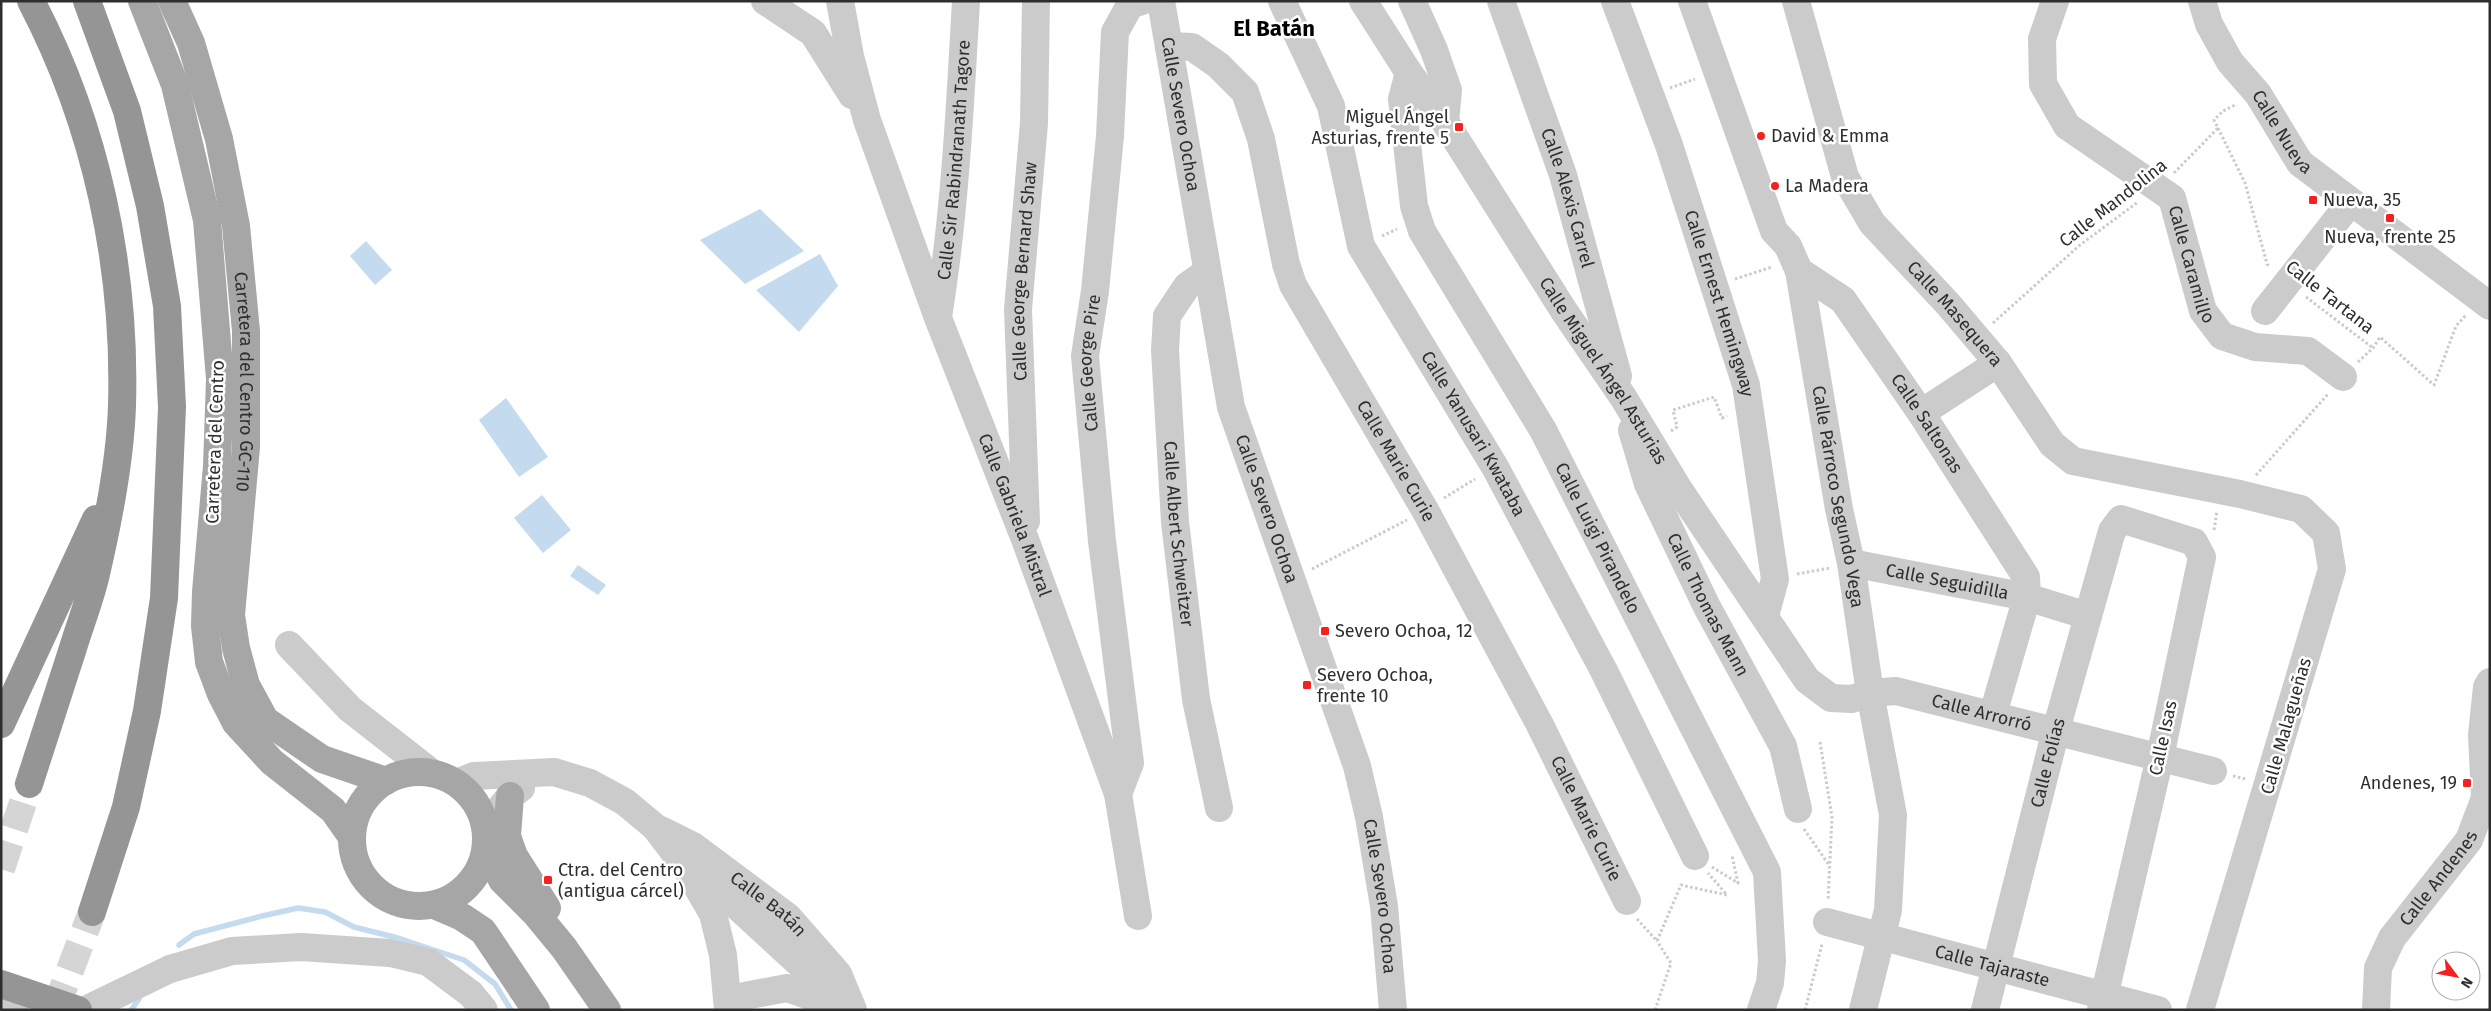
<svg xmlns="http://www.w3.org/2000/svg" width="2491" height="1011" viewBox="0 0 2491 1011" font-family="'Fira Sans',sans-serif">
<rect width="100%" height="100%" fill="#fff"/>
<g fill="#c4dbef">
<path d="M760 209 804 251 745 284 700 240Z"/>
<path d="M366 241 392 270 375 285 350 256Z"/>
<path d="M820 254 838 286 799 332 756 290Z"/>
<path d="M506 398 548 457 519 477 479 420Z"/>
<path d="M542 495 571 530 543 553 514 518Z"/>
<path d="M578 565 606 585 598 595 570 576Z"/>
</g>
<g fill="none" stroke-linecap="round" stroke-linejoin="round">
<g stroke="#c4dbef" stroke-width="5.5">
<path d="M179 945 194 934 262 916 298 908 325 912 354 927 398 938 464 960 495 984 511 1010"/>
<path d="M131 1010 139 999"/>
</g>
<g stroke="#d5d5d5" stroke-width="28" stroke-dasharray="28 14" stroke-linecap="butt">
<path d="M1 869 29 784"/>
<path d="M55 1010 92 912"/>
</g>
<g stroke="#cbcbcb" stroke-width="3" stroke-dasharray="2.5 2.5" stroke-linecap="butt">
<path d="M1670 88 1695 79"/>
<path d="M2218 128 2245 183 2267 264 2270 267"/>
<path d="M2174 173 2218 128 2214 120 2223 111 2237 104"/>
<path d="M1382 236 1397 229"/>
<path d="M1735 279 1772 267"/>
<path d="M2306 297 2373 348"/>
<path d="M1993 323 2080 245 2138 202"/>
<path d="M2358 362 2373 348 2380 337 2434 385 2456 326 2466 315"/>
<path d="M1671 431 1677 427 1673 410 1714 397 1722 418 1727 416"/>
<path d="M2256 475 2328 394"/>
<path d="M1444 498 1475 479"/>
<path d="M2214 530 2217 511"/>
<path d="M1312 569 1407 520"/>
<path d="M1797 574 1830 568"/>
<path d="M1820 742 1832 817 1828 901"/>
<path d="M2233 776 2246 779"/>
<path d="M1804 829 1829 865"/>
<path d="M1712 867 1738 883 1732 856"/>
<path d="M1637 919 1657 941 1681 885 1727 895 1708 873"/>
<path d="M1655 1010 1671 963 1657 941"/>
<path d="M1805 1010 1822 944"/>
</g>
<g stroke="#cbcbcb" stroke-width="28">
<path d="M765 1 813 33 852 95"/>
<path id="s1" d="M840 1 850 56 867 120 938 318 1026 542 1118 794 1138 916"/>
<path id="s2" d="M1161 1 1231 407 1357 766 1369 817 1384 906 1393 1010"/>
<path id="s3" d="M1282 1 1331 106 1361 246 1495 467 1604 671 1695 856"/>
<path id="s4" d="M1363 1 1409 73 1445 122 1564 311 1623 397 1678 488 1807 680 1831 698 1852 699 1870 693 1896 691 2213 771"/>
<path d="M1412 1 1434 50 1448 90 1445 122"/>
<path id="s5" d="M1501 1 1563 175 1618 376"/>
<path id="s6" d="M1615 1 1669 145 1746 385 1775 579 1765 616"/>
<path id="s7" d="M1692 1 1774 231 1788 246 1799 271 1839 509 1851 563 1870 693 1893 815 1888 910 1863 1010"/>
<path id="s8" d="M1796 1 1845 177 1872 223 1948 304 1998 363 2052 444 2073 461 2240 494 2301 509 2326 533 2332 569 2200 1010"/>
<path id="s9" d="M2055 1 2042 39 2043 84 2067 126 2172 198 2203 311 2222 336 2255 347 2308 351 2343 377"/>
<path id="s10" d="M2202 1 2209 24 2230 62 2258 94 2300 163 2490 306"/>
<path id="s11" d="M1169 46 1192 47 1218 65 1245 92 1261 139 1286 264 1293 285 1425 510 1539 723 1627 901"/>
<path id="s12" d="M1409 73 1402 99 1414 206 1422 231 1543 430 1767 872 1772 961 1770 983 1761 1010"/>
<path id="s13" d="M1799 271 1843 300 1921 413 2026 577 2027 597 1993 714"/>
<path id="s14" d="M1207 272 1187 286 1167 316 1165 350 1175 522 1196 699 1219 808"/>
<path d="M2265 311 2350 203"/>
<path id="s15" d="M938 317C955 212 960 107 966 1"/>
<path d="M1921 413 1998 363"/>
<path id="s16" d="M1632 430 1648 484 1707 607 1783 746 1798 809"/>
<path id="s17" d="M1026 521 1018 309 1034 123 1036 1"/>
<path id="s18" d="M1851 563 2027 597 2088 616"/>
<path d="M289 645 350 709 432 773"/>
<path d="M457 783 474 776 554 772 590 783 625 802 655 827 687 869 713 914 723 955 728 1010"/>
<path id="s19" d="M1118 794 1130 763 1102 541 1085 356 1095 291 1110 136 1115 32 1130 5 1142 1"/>
<path d="M486 826 510 796 521 788"/>
<path id="s20" d="M661 830 693 846 788 917 838 974 853 1010"/>
<path d="M694 874 727 897 813 976 835 1010"/>
<path id="s21" d="M1827 922 2158 1010"/>
<path d="M729 999 787 988 833 1004 836 1007"/>
<path d="M1 1005 15 1010"/>
<path d="M85 1010 170 969 232 951 301 947 390 953 428 962 471 994 484 1010"/>
<path id="s22" d="M1985 1010 2056 730 2112 531 2121 519 2194 542 2202 557 2160 757 2101 1010"/>
<path id="s23" d="M2376 1010 2378 968 2392 938 2469 840 2485 798 2482 735 2487 687 2490 682"/>
</g>
<g stroke="#a6a6a6" stroke-width="28">
<path d="M142 1 175 85 207 220 220 379 217 466 206 592 205 626 209 662 221 694 236 723 272 762 333 810 352 837"/>
<path id="s24" d="M172 1 191 43 219 139 236 226 246 331V447L231 615 236 648 246 685 265 720 322 759 386 781"/>
<circle cx="419" cy="839" r="67"/>
<path d="M510 796 507 836 514 856 547 908"/>
<path d="M486 847 502 880 536 914 564 948 607 1010"/>
<path d="M434 905 462 917 483 931 536 1010"/>
</g>
<g stroke="#959595" stroke-width="28">
<path d="M87 1 127 111 150 206 167 306 172 407 164 598 147 711 126 807 92 912"/>
<path d="M1 724 96 519"/>
<path d="M29 784C44 739 58 693 73 648 80 625 89 602 95 578 108 523 120 463 122 406 126 266 96 125 31 1"/>
<path d="M1 984 78 1010"/>
</g>
</g>
<g fill="#f52120" stroke="#fff" stroke-width="2">
<rect x="1454" y="122" width="10" height="10" rx="2.5"/>
<circle cx="1761" cy="136" r="5"/>
<circle cx="1775" cy="186" r="5"/>
<rect x="2308" y="195" width="10" height="10" rx="2.5"/>
<rect x="2385" y="213" width="10" height="10" rx="2.5"/>
<rect x="1320" y="626" width="10" height="10" rx="2.5"/>
<rect x="1302" y="680" width="10" height="10" rx="2.5"/>
<rect x="2462" y="778" width="10" height="10" rx="2.5"/>
<rect x="543" y="875" width="10" height="10" rx="2.5"/>
</g>
<g text-anchor="middle" dominant-baseline="central" stroke-width="5" stroke-linejoin="round" paint-order="stroke">
<g font-size="18" fill="#2e2e2e" stroke="#fff">
<text stroke="none"><textPath href="#s2" startOffset="115">Calle Severo Ochoa</textPath></text>
<text stroke="none"><textPath href="#s10" startOffset="155">Calle Nueva</textPath></text>
<text stroke="none"><textPath href="#s15" startOffset="158">Calle Sir Rabindranath Tagore</textPath></text>
<text stroke="none"><textPath href="#s5" startOffset="208">Calle Alexis Carrel</textPath></text>
<text transform="translate(2113 203) rotate(-38)">Calle Mandolina</text>
<text stroke="none"><textPath href="#s9" startOffset="330">Calle Caramillo</textPath></text>
<text stroke="none"><textPath href="#s17" startOffset="250">Calle George Bernard Shaw</textPath></text>
<text transform="translate(2330 297) rotate(38)">Calle Tartana</text>
<text stroke="none"><textPath href="#s6" startOffset="320">Calle Ernest Hemingway</textPath></text>
<text stroke="none"><textPath href="#s8" startOffset="359">Calle Masequera</textPath></text>
<text stroke="none"><textPath href="#s19" startOffset="436">Calle George Pire</textPath></text>
<text stroke="none"><textPath href="#s4" startOffset="441">Calle Miguel Ángel Asturias</textPath></text>
<text stroke="none"><textPath href="#s24" startOffset="391">Carretera del Centro GC-110</textPath></text>
<text stroke="none"><textPath href="#s13" startOffset="202">Calle Saltonas</textPath></text>
<text stroke="none"><textPath href="#s3" startOffset="478">Calle Yanusari Kwataba</textPath></text>
<text transform="translate(215 442) rotate(-88)">Carretera del Centro</text>
<text stroke="none"><textPath href="#s11" startOffset="496">Calle Marie Curie</textPath></text>
<text stroke="none"><textPath href="#s7" startOffset="521">Calle Párroco Segundo Vega</textPath></text>
<text stroke="none"><textPath href="#s2" startOffset="520">Calle Severo Ochoa</textPath></text>
<text stroke="none"><textPath href="#s1" startOffset="544">Calle Gabriela Mistral</textPath></text>
<text stroke="none"><textPath href="#s14" startOffset="279">Calle Albert Schweitzer</textPath></text>
<text stroke="none"><textPath href="#s12" startOffset="515">Calle Luigi Pirandelo</textPath></text>
<text stroke="none"><textPath href="#s18" startOffset="98">Calle Seguidilla</textPath></text>
<text stroke="none"><textPath href="#s16" startOffset="191">Calle Thomas Mann</textPath></text>
<text stroke="none"><textPath href="#s4" startOffset="996">Calle Arrorró</textPath></text>
<text transform="translate(2286 726) rotate(-74)">Calle Malagueñas</text>
<text transform="translate(2163 738) rotate(-78)">Calle Isas</text>
<text stroke="none"><textPath href="#s22" startOffset="255">Calle Folías</textPath></text>
<text stroke="none"><textPath href="#s11" startOffset="901">Calle Marie Curie</textPath></text>
<text stroke="none"><textPath href="#s23" startOffset="151">Calle Andenes</textPath></text>
<text stroke="none"><textPath href="#s2" startOffset="925">Calle Severo Ochoa</textPath></text>
<text stroke="none"><textPath href="#s20" startOffset="131">Calle Batán</textPath></text>
<text stroke="none"><textPath href="#s21" startOffset="171">Calle Tajaraste</textPath></text>
</g>
<g font-size="18" fill="#2e2e2e" stroke="#fff" text-anchor="start">
<text x="1449" y="117" text-anchor="end">Miguel Ángel<tspan x="1449" dy="21">Asturias, frente 5</tspan></text>
<text x="1771" y="136">David &amp; Emma</text>
<text x="1785" y="186">La Madera</text>
<text x="2323" y="200">Nueva, 35</text>
<text x="2390" y="237" text-anchor="middle">Nueva, frente 25</text>
<text x="1335" y="631">Severo Ochoa, 12</text>
<text x="1317" y="675">Severo Ochoa,<tspan x="1317" dy="21">frente 10</tspan></text>
<text x="2457" y="783" text-anchor="end">Andenes, 19</text>
<text x="558" y="870">Ctra. del Centro<tspan x="558" dy="21">(antigua cárcel)</tspan></text>
</g>
<g font-size="22" font-weight="bold" fill="#000" stroke="#fff">
<text x="1274" y="28">El Batán</text>
</g>
</g>
<rect width="2491" height="1011" fill="none" stroke="#2e2e2e" stroke-width="5"/>
<g transform="translate(2456 976) rotate(122)"><circle r="24" fill="#ffffff" stroke="#ababab"/>
<path d="M0-4L9 19L0 12L-9 19Z" fill="#f52120"/>
<text y="-8" font-size="14" font-weight="bold" text-anchor="middle" fill="#2e2e2e">N</text>
</g>
</svg>
